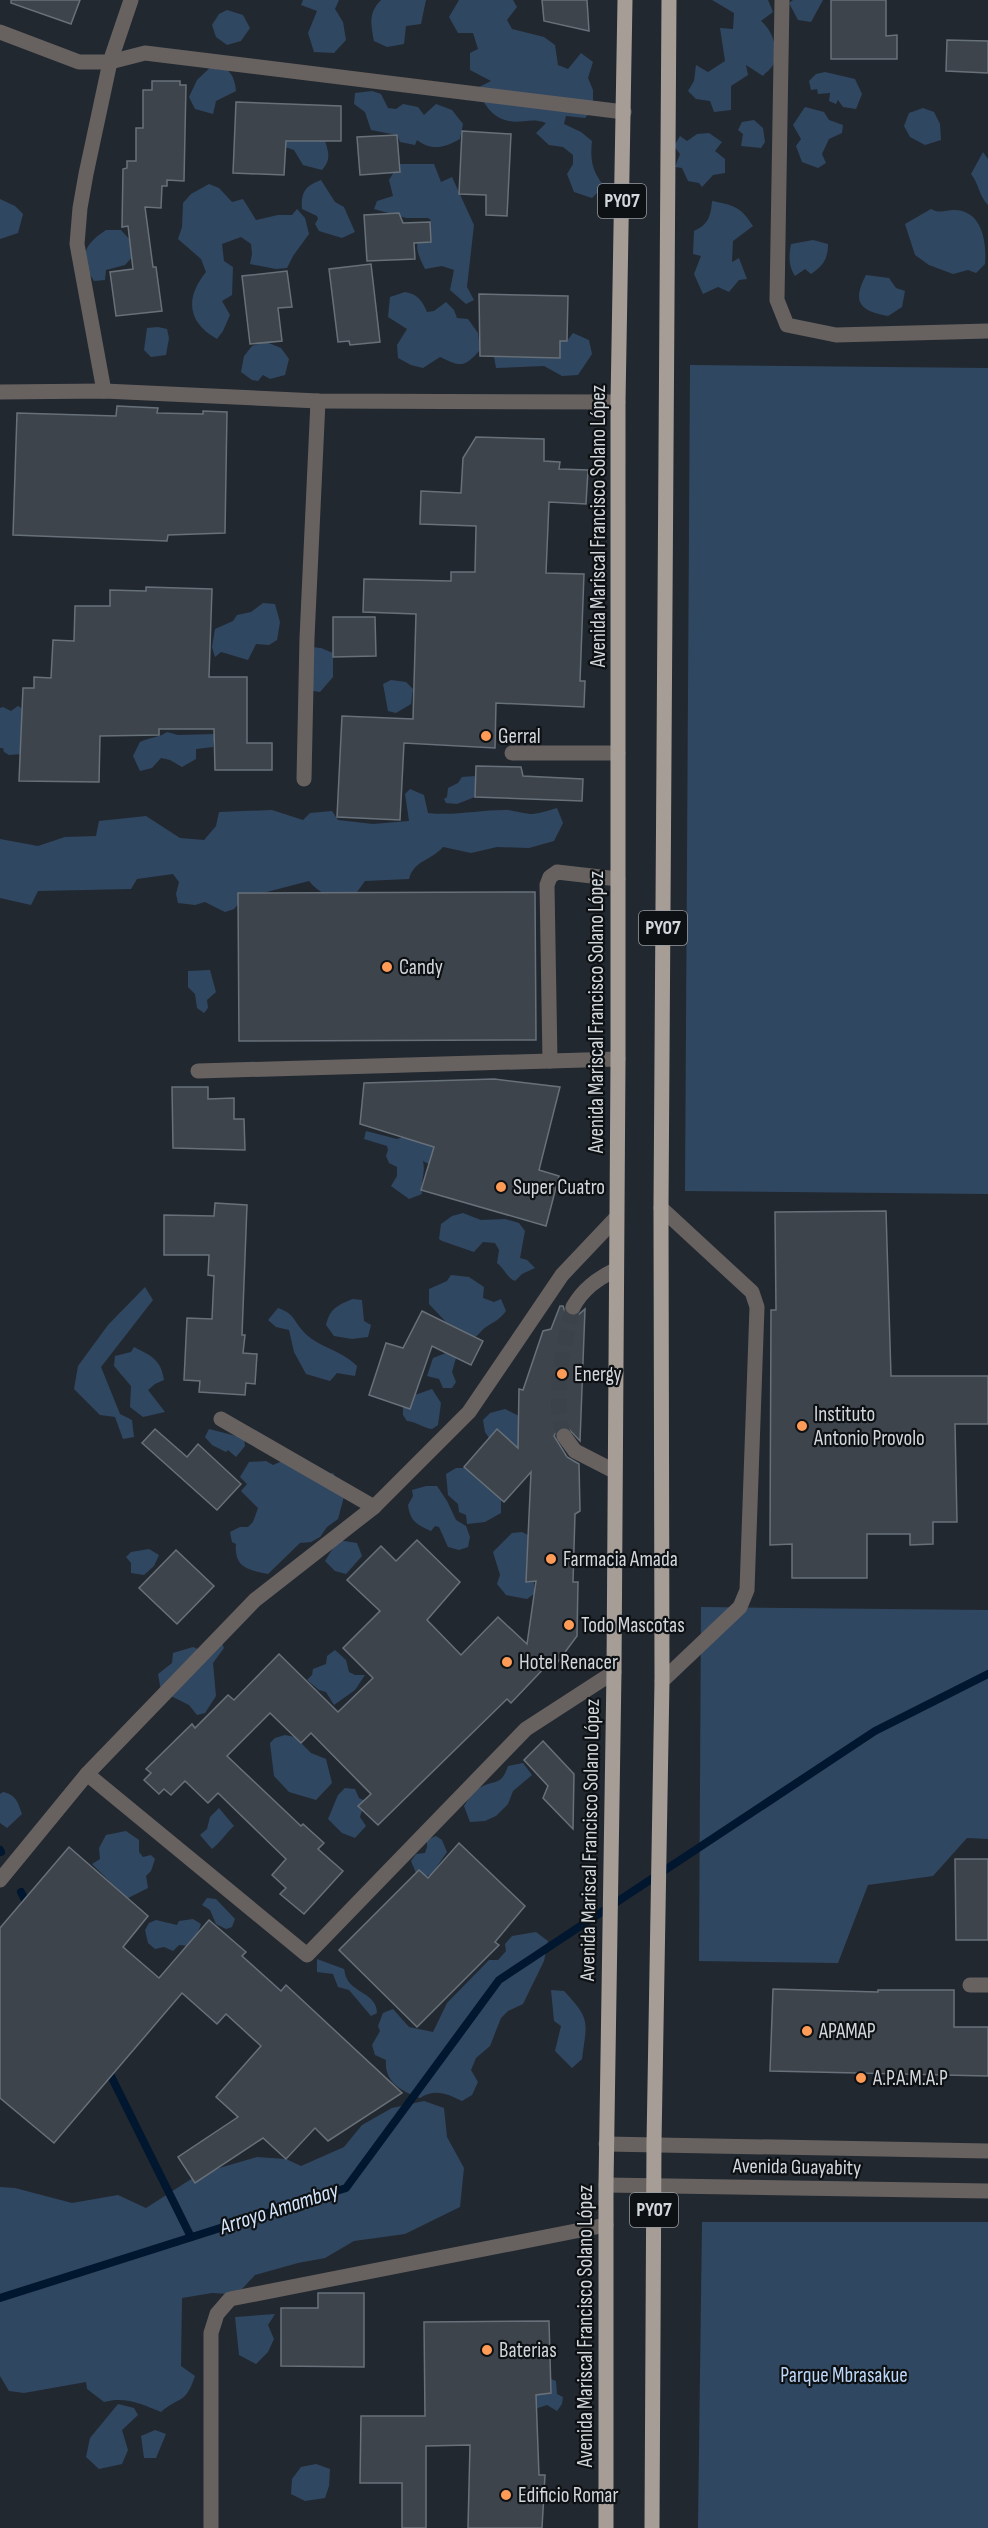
<svg xmlns="http://www.w3.org/2000/svg" width="988" height="2528" viewBox="0 0 988 2528" font-family="'Sofia Sans Condensed',sans-serif">
<rect width="100%" height="100%" fill="#222830"/>
<g fill="#304761">
<path d="M303 0H339L335 9 343 22 346 40 334 53 314 52 308 33 317 11 301 5Z"/>
<path d="M381 0H426L421 24 406 26 404 44 387 47 374 41C371 24 368 13 381 0Z"/>
<path d="M459 0H513L517 7 507 20 512 29 544 37 555 45 558 65 568 69 581 53 593 62 588 78 593 90V109L585 118 566 116 564 124 581 132 592 141C590 160 592 171 604 186L592 198 574 192 567 174 573 164V155L563 147 549 145 536 133 546 123C530 117 522 124 509 121 491 118 483 102 477 88L491 81 470 70V53L478 49 473 33H458L449 17Z"/>
<path d="M712 0H768L773 12 761 21C773 31 779 50 773 65 771 69 765 73 763 76L746 65 748 75 731 86V110L714 112 710 101 696 99 688 91 694 81 696 65 708 72 725 61 720 28 733 29 734 13Z"/>
<path d="M793 0H823L811 22 798 20 789 3Z"/>
<path d="M227 10 243 15 250 28 241 41 227 45 216 37 212 25 219 14Z"/>
<path d="M215 63C229 68 235 76 236 91L216 101 213 114 195 109 189 97 197 80Z"/>
<path d="M825 72 855 79 862 94 856 109 843 107 838 100 836 104 829 101 830 93 818 94 817 89 811 90 809 81 816 74Z"/>
<path d="M372 91 381 94 388 108 396 109 403 104 418 107 424 115 436 104 452 110 463 124 460 139C444 148 432 151 417 140L415 145 400 142 397 135 371 130 365 112 354 104 355 93Z"/>
<path d="M805 107 824 112 829 120 843 125 842 133 829 139 822 154 826 163 818 168 802 162 796 146 801 139 793 125Z"/>
<path d="M923 108 934 112 940 124 941 140 925 145 910 137 904 126 909 113Z"/>
<path d="M754 120 763 128 765 142 761 148 741 146 743 134 738 130 742 122Z"/>
<path d="M286 132 302 141H325C329 153 331 160 322 170L303 165 294 150 285 147Z"/>
<path d="M709 133 722 142 715 151 725 159V173L713 175 702 187 699 183 688 181 682 168 675 167 680 154 674 146 680 136 687 141 697 134Z"/>
<path d="M983 152 988 159V205C979 196 979 184 971 174Z"/>
<path d="M399 164H434L441 182 452 177 474 225 467 287 474 300 466 304 450 290 454 270 442 266 425 269C412 243 416 242 431 220L428 218H406L374 209 377 201 393 196 389 180Z"/>
<path d="M321 180 335 202 344 207 355 232 342 238 319 231 315 224 318 219 317 216 302 209C301 192 305 186 321 180Z"/>
<path d="M209 184 219 188 232 202 243 199 256 220 278 215H292L297 209 305 218 309 234 293 256 287 268 276 269 250 264 252 254 251 244 241 237 222 244 224 261 233 267 232 295 222 301 230 315 223 331 217 339C187 322 185 298 206 272L201 259 178 239 182 227 183 203 191 194Z"/>
<path d="M0 199 15 206 23 214 18 233 0 239Z"/>
<path d="M712 201C734 205 741 207 753 226L733 241 732 262 739 258 747 279 739 280 729 292 718 287 703 294 694 274 701 256 693 254 694 231C708 225 711 216 712 201Z"/>
<path d="M931 209C940 214 945 210 954 210 982 210 987 242 985 264L976 273 968 270 953 274 929 265 915 255 905 224Z"/>
<path d="M106 230H121L130 240 135 254 125 265 106 270 105 280 94 281C78 258 83 245 106 230Z"/>
<path d="M813 240 828 244C828 259 823 266 811 274L805 269 795 276C788 265 789 256 791 244Z"/>
<path d="M866 275 889 278 896 288 905 291 902 307 888 316C861 311 851 303 866 275Z"/>
<path d="M405 292C417 294 422 300 427 312L434 311 446 302 454 310 457 318 468 319 478 333 480 350C464 368 461 367 440 357L423 368 411 365 398 358 397 345 407 329 388 317 390 297Z"/>
<path d="M158 327 167 329 169 338 166 355 151 357 144 350 147 328Z"/>
<path d="M573 333 589 340 592 354 578 375 562 376 544 366 496 368 494 357 560 358V341H567Z"/>
<path d="M266 342 281 348 289 359 285 375 270 379 263 375 258 381 252 380 241 372 244 356 252 346Z"/>
<path d="M690 365 988 368V1194L685 1191Z"/>
<path d="M263 603 275 604 280 622 277 640 269 645 256 644 248 660 221 652 215 657 212 647 215 629 233 621 237 615 251 612Z"/>
<path d="M311 647 321 648 333 653V677L320 692 313 691Z"/>
<path d="M391 680 406 682 413 689 411 704 396 713 388 711 383 684Z"/>
<path d="M18 706 27 711 21 754 9 755 4 752 3 748H0V708L3 707 11 711Z"/>
<path d="M167 732 178 735 215 734 213 747 196 749V759L182 767 170 760 161 758 152 768 140 771 133 756 140 742C150 737 158 738 167 732Z"/>
<path d="M475 776V797L457 804 446 803 444 799 447 797 448 788 458 783 462 777Z"/>
<path d="M410 789 424 795 428 813C454 816 479 810 505 810 514 810 524 814 533 814 541 813 549 810 557 808L563 823 554 841 529 848 497 847 471 853 443 847C431 861 414 860 409 879L365 881 349 903C334 899 319 894 309 881L259 894 242 900 234 909 225 912 205 902 195 905 178 903 176 894 179 882 173 874 137 879 131 889 38 891 31 905 0 898V839L38 846 65 837 96 836 99 821 146 816 180 838 204 840 216 826 219 812 272 810 303 820 310 813 332 811 338 820 373 824 409 821 405 794Z"/>
<path d="M210 970 216 992 207 1000 208 1008 204 1013 197 1008 195 994 188 987V971Z"/>
<path d="M366 1131 397 1139 409 1135 445 1145 433 1166 423 1161C426 1173 420 1182 422 1194L409 1199 391 1186 397 1176V1167L389 1163 386 1156 388 1150 387 1146 364 1139Z"/>
<path d="M463 1213 481 1220 505 1219 519 1223 525 1231 520 1258 527 1260 535 1268 522 1274 515 1281C506 1277 505 1269 497 1263L499 1250 495 1243 483 1242 474 1252 442 1241 439 1239 441 1224 452 1216Z"/>
<path d="M451 1275 469 1277 484 1287 483 1298 494 1302 501 1299 506 1311C499 1320 495 1321 486 1327 481 1330 480 1334 475 1337L446 1322 429 1304V1289L447 1281Z"/>
<path d="M145 1287 153 1300 101 1367 120 1414 132 1420 134 1437 123 1439 115 1417 100 1415 74 1389 78 1366 108 1325Z"/>
<path d="M353 1299 362 1300 364 1321 371 1325 368 1337 352 1339 334 1336 326 1325C330 1309 337 1305 353 1299Z"/>
<path d="M278 1308C294 1314 292 1318 302 1330 316 1347 340 1349 357 1366L355 1376 337 1373 330 1381 306 1374 294 1352 289 1330 276 1327 268 1320Z"/>
<path d="M134 1347C152 1356 161 1360 164 1380L155 1384 148 1390 165 1412 143 1417 130 1407 131 1386 114 1366 115 1356 131 1352Z"/>
<path d="M446 1353 456 1358 452 1372 456 1382 452 1388H443L439 1379 427 1376 433 1358Z"/>
<path d="M432 1389 441 1403 438 1425 432 1429C423 1428 417 1422 407 1421L403 1415V1406L415 1395Z"/>
<path d="M505 1409 519 1416 523 1445 517 1447 498 1430 489 1438 485 1432 483 1420 490 1413Z"/>
<path d="M209 1429 244 1438 245 1446 236 1457 228 1450 226 1452 212 1445 205 1437Z"/>
<path d="M291 1457 315 1475 333 1473 345 1493 338 1519 327 1527 320 1537 311 1542 300 1543 268 1574C248 1570 234 1567 236 1544L232 1542 230 1532 240 1527H248L253 1522 258 1508 241 1491 247 1484 240 1477 249 1462 266 1461 273 1465Z"/>
<path d="M456 1468H466L501 1500V1513L485 1522 467 1524 466 1515 459 1512 458 1504 448 1495 446 1474Z"/>
<path d="M426 1486H437L447 1501 456 1520 466 1526 470 1537 468 1547 459 1550 448 1547 439 1527 435 1526 431 1531C417 1525 410 1521 408 1505L413 1496 412 1490Z"/>
<path d="M522 1532 528 1535 527 1582 534 1581V1594L527 1599 506 1595 497 1584 500 1575 493 1552 512 1533Z"/>
<path d="M338 1540 357 1543 362 1556 346 1574 335 1571 325 1561Z"/>
<path d="M149 1549 159 1555 154 1566 144 1575 131 1573V1563L126 1557 131 1552Z"/>
<path d="M701 1607 988 1610V1839L967 1838 933 1876 868 1885 838 1963 699 1961Z"/>
<path d="M221 1641 224 1648 213 1663 216 1696 205 1713 197 1715 189 1705 161 1691 158 1674 172 1663 173 1653 193 1647 208 1653Z"/>
<path d="M335 1650 346 1660 349 1672 355 1675H365L355 1690 334 1705 326 1692 319 1690 307 1680 312 1675 313 1669 326 1664 327 1656Z"/>
<path d="M285 1735 295 1737 311 1753 326 1759 332 1783 316 1800 289 1792 274 1776 270 1743 275 1738Z"/>
<path d="M523 1763 532 1775 513 1791 508 1804 496 1816 485 1821 470 1822 464 1806C468 1800 473 1791 479 1788 495 1779 501 1787 508 1766Z"/>
<path d="M345 1788 355 1789 359 1798 365 1801 360 1817 366 1826 355 1838 342 1833 328 1819 338 1795Z"/>
<path d="M3 1792C16 1795 18 1802 22 1814L7 1828 0 1823V1794Z"/>
<path d="M219 1808 234 1826C225 1834 221 1842 212 1849L200 1835 207 1829 210 1817Z"/>
<path d="M126 1831 139 1840V1852L143 1857 151 1855 155 1859 151 1871 146 1876 148 1888 128 1898C115 1887 104 1876 92 1864L100 1859 99 1848 106 1835Z"/>
<path d="M436 1836 442 1840 447 1852 431 1875 426 1876 419 1870 416 1873 411 1861 416 1854 425 1853 427 1847V1840Z"/>
<path d="M207 1898 216 1899 235 1919 232 1927 226 1929 216 1924 210 1910 202 1905Z"/>
<path d="M193 1919 201 1924 196 1938 189 1946 179 1945 173 1951 164 1947 155 1949 148 1943 145 1930 149 1923 156 1920 177 1925 179 1921Z"/>
<path d="M536 1932 548 1941 544 1961 523 2004 508 2011 501 2018 490 2046 476 2058 471 2070 478 2082 472 2095 462 2101C448 2094 435 2088 420 2098 401 2091 384 2082 386 2060L375 2055 372 2045 380 2031 378 2026 383 2013 393 2009 409 2027 433 2032 447 2003 489 1960H498L506 1951 505 1944 512 1936Z"/>
<path d="M317 1959 344 1969C345 1972 345 1976 347 1979 354 1993 377 1994 377 2013L371 2016 349 1990 338 1987 333 1974 317 1972Z"/>
<path d="M551 1990 564 1991C591 2020 587 2021 582 2059L572 2068 555 2051 561 2026 554 2021Z"/>
<path d="M424 2101 444 2108 447 2137 464 2168 460 2207 405 2234 354 2241 325 2258 298 2263 255 2275 242 2289 228 2294 212 2293 182 2298 181 2366 195 2376C185 2405 181 2395 161 2412 142 2404 125 2396 104 2402L87 2389 86 2382 24 2393 9 2391 0 2376V2187L15 2188 72 2203 118 2195 146 2208 199 2174 257 2157 286 2159 301 2166 344 2147 362 2125 392 2108Z"/>
<path d="M702 2222H988V2528H698Z"/>
<path d="M275 2314 268 2325 274 2339 268 2352 256 2364 239 2355 235 2317Z"/>
<path d="M551 2379 556 2381 557 2394 563 2397 562 2404 557 2411 547 2405 538 2408 529 2405V2394L550 2393Z"/>
<path d="M118 2404 134 2408 138 2415 122 2430 128 2450 122 2464 99 2469 86 2457 90 2438Z"/>
<path d="M155 2430 166 2434 156 2458H144L141 2436Z"/>
<path d="M316 2464 330 2469 329 2486 325 2498 305 2501 291 2494 292 2479 301 2467Z"/>
</g>
<g fill="none" stroke-linecap="round" stroke-linejoin="round">
<g stroke="#01162f" stroke-width="8">
<path d="M0 1850 1 1852"/>
<path d="M21 1892 28 1906"/>
<path d="M107 2068 191 2237"/>
<path d="M0 2298 346 2188 499 1980 875 1731 988 1674"/>
</g>
</g>
<g fill="#3d444c" stroke="#687079" stroke-width="1.5">
<path d="M11 0H80L71 24 11 3Z"/>
<path d="M542 0H587L589 31 544 21Z"/>
<path d="M831 0H886V36L897 35V59H831Z"/>
<path d="M947 40 988 41V73L946 71Z"/>
<path d="M152 81H180V85H186L184 181 167 180V186H162L161 208 145 207 153 267H156L162 311 116 316 110 272 133 269 128 226 122 227 123 169 127 168V161H136V128H143V90H152Z"/>
<path d="M236 102 341 106V141H286L284 175 233 173Z"/>
<path d="M462 131 511 134 507 216 486 215V195L459 194Z"/>
<path d="M397 135 400 172 360 175 357 137Z"/>
<path d="M399 213 403 223 430 222 431 242 414 243 415 259 367 261 364 215Z"/>
<path d="M371 264 380 342 350 345 349 341 338 342 329 269Z"/>
<path d="M287 271 292 307 278 308 282 341 250 344 242 276Z"/>
<path d="M479 294 568 296 567 341H560V358L480 356Z"/>
<path d="M117 406 158 408 157 413 203 414V411L227 412 225 533 168 535 167 541 13 535 17 413 116 416Z"/>
<path d="M476 437 544 439V461L560 462 559 469 588 470 586 504 549 502 546 573 584 574 580 681H585L584 707 496 703 495 748 404 743 400 820 337 817 342 716 413 719 416 614 363 612 364 579 451 581V572H475L476 526 420 524 421 491 461 493 463 458Z"/>
<path d="M146 587 212 589 209 677H247V743H272V770H215L214 729H159V735L100 736 99 782 19 781 23 688H34V677L51 678 53 640 74 641 75 606H110V590L146 591Z"/>
<path d="M333 617H375L376 656 333 657Z"/>
<path d="M476 766 521 767 523 776 583 779 582 801 475 797Z"/>
<path d="M535 892 536 1040 239 1041 238 893Z"/>
<path d="M494 1079 560 1087 539 1170 559 1176 546 1226 421 1190 434 1147 360 1124 364 1083Z"/>
<path d="M172 1087H208V1099L234 1098V1119H244L245 1150 173 1148Z"/>
<path d="M215 1203 247 1205 242 1335H245L243 1353 257 1354 255 1384 246 1383 245 1395 199 1392 200 1381 184 1380 187 1318 212 1319 214 1276 208 1275 209 1255H164V1215L214 1216Z"/>
<path d="M886 1211 891 1376H988V1424H955L957 1522H933V1544L910 1545V1534H867V1578H792V1544L770 1545 771 1310H776L775 1212Z"/>
<path d="M560 1306H563L565 1312 572 1317 578 1315 585 1309 580 1441 567 1427 558 1429 554 1436 567 1457 579 1464 580 1511 575 1514 573 1582H578L577 1636 554 1667 550 1662 511 1703 507 1699 378 1825 358 1806 371 1794 311 1733 301 1743 270 1713 227 1756 301 1826 303 1824 324 1843 318 1849 343 1871 304 1914 280 1894 286 1888 272 1875 286 1859 218 1793 208 1803 185 1781 171 1795 164 1789 159 1794 144 1780 151 1773 146 1769 192 1724 195 1728 228 1695 234 1700 279 1654 338 1712 373 1678 343 1648 380 1611 347 1580 381 1546 396 1561 417 1540 460 1582 427 1620 461 1655 498 1617 527 1644 536 1581 526 1582 531 1472 504 1502 464 1467 497 1429 518 1448 519 1389 523 1390 543 1331 551 1329Z"/>
<path d="M422 1311 483 1341 471 1365 432 1346 410 1409 369 1395 386 1343 403 1348Z"/>
<path d="M155 1429 187 1457 198 1444 241 1484 217 1510 142 1443Z"/>
<path d="M176 1550 214 1586 177 1624 139 1588Z"/>
<path d="M543 1741 574 1774 573 1829 543 1798 548 1786 524 1760Z"/>
<path d="M459 1843 525 1906 495 1942 499 1945 417 2027 339 1950 419 1870 428 1878Z"/>
<path d="M69 1847 148 1916 123 1947 159 1978 209 1920 246 1952 242 1956 281 1991 286 1985 402 2093 328 2141 315 2128 286 2159 263 2138 195 2183 178 2157 238 2117 216 2097 261 2046 226 2014 217 2024 182 1993 54 2143 0 2098V1928Z"/>
<path d="M955 1859H988V1940H956Z"/>
<path d="M773 1989 878 1992V1990H954V2027H988V2076L770 2071Z"/>
<path d="M318 2293H364V2367L281 2366V2308H318Z"/>
<path d="M549 2321 551 2393 536 2395 539 2475H545L542 2528H468L470 2445 426 2446V2528H402V2483H360L361 2416H425L424 2322Z"/>
</g>
<g fill="none" stroke-linecap="round" stroke-linejoin="round">
<path stroke="#3c424a" stroke-width="15" stroke-dasharray="15 8" stroke-linecap="butt" d="M564 1436C551 1399 564 1344 573 1307"/>
<g stroke="#676260" stroke-width="15">
<path d="M782 0 777 300 787 325 836 335 988 331"/>
<path d="M0 32 79 62H110L145 53 624 112"/>
<path d="M104 391 77 244 80 208 86 174 110 62 131 0"/>
<path d="M0 392 104 391 318 401 618 402"/>
<path d="M512 753H618"/>
<path d="M304 779 307 638 318 401"/>
<path d="M550 1061 547 885 550 877 557 872 618 879"/>
<path d="M198 1071 618 1059"/>
<path d="M661 1208 752 1292 757 1307 747 1590 740 1607 662 1681"/>
<path d="M573 1307C583 1289 597 1279 615 1270"/>
<path d="M221 1419 374 1507"/>
<path d="M564 1436 575 1451 614 1471"/>
<path d="M87 1774 307 1955 526 1729 614 1672"/>
<path d="M0 1880 87 1774 255 1600 374 1507 469 1412 562 1275 615 1219"/>
<path d="M970 1985H988"/>
<path d="M606 2144 988 2151"/>
<path d="M606 2185 988 2191"/>
<path d="M211 2528V2333L217 2314 230 2299 606 2225"/>
</g>
<g stroke="#a69d97" stroke-width="15">
<path d="M606 2528V2185L614 1672 618 1059V402L625 0"/>
<path d="M652 2528 654 2143 662 1681 661 1208 669 0"/>
</g>
</g>
<g fill="#fe9c57" stroke="#0e1114" stroke-width="2">
<circle cx="486" cy="736" r="6"/>
<circle cx="387" cy="967" r="6"/>
<circle cx="501" cy="1187" r="6"/>
<circle cx="562" cy="1374" r="6"/>
<circle cx="802" cy="1426" r="6"/>
<circle cx="551" cy="1559" r="6"/>
<circle cx="569" cy="1625" r="6"/>
<circle cx="507" cy="1662" r="6"/>
<circle cx="807" cy="2031" r="6"/>
<circle cx="861" cy="2078" r="6"/>
<circle cx="487" cy="2350" r="6"/>
<circle cx="506" cy="2495" r="6"/>
</g>
<g text-anchor="middle" dominant-baseline="central" stroke-width="4.5" stroke-linejoin="round" paint-order="stroke">
<g fill="#0e1114" stroke="#979ca0" stroke-width="1.5">
<rect x="598" y="184" width="48" height="34" rx="4.5"/>
<rect x="639" y="911" width="48" height="34" rx="4.5"/>
<rect x="630" y="2193" width="48" height="34" rx="4.5"/>
</g>
<g font-size="20" font-weight="bold" fill="#d2d7dc">
<text x="622" y="201">PY07</text>
<text x="663" y="928">PY07</text>
<text x="654" y="2210">PY07</text>
</g>
<g font-size="21" fill="#d2d7dc" stroke="#0e1114">
<text transform="translate(598 526) rotate(-90)">Avenida Mariscal Francisco Solano López</text>
<text transform="translate(596 1012) rotate(-90)">Avenida Mariscal Francisco Solano López</text>
<text transform="translate(590 1840) rotate(-89)">Avenida Mariscal Francisco Solano López</text>
<text transform="translate(797 2167) rotate(1)">Avenida Guayabity</text>
<text transform="translate(585 2326) rotate(-90)">Avenida Mariscal Francisco Solano López</text>
</g>
<g font-size="21" fill="#d2d7dc" stroke="#0e1114" text-anchor="start">
<text x="498" y="736">Gerral</text>
<text x="399" y="967">Candy</text>
<text x="513" y="1187">Super Cuatro</text>
<text x="574" y="1374">Energy</text>
<text x="814" y="1414">Instituto<tspan x="814" dy="24">Antonio Provolo</tspan></text>
<text x="563" y="1559">Farmacia Amada</text>
<text x="581" y="1625">Todo Mascotas</text>
<text x="519" y="1662">Hotel Renacer</text>
<text x="819" y="2031">APAMAP</text>
<text x="873" y="2078">A.P.A.M.A.P</text>
<text x="499" y="2350">Baterias</text>
<text x="518" y="2495">Edificio Romar</text>
</g>
<g font-size="21" fill="#bcd7f7" stroke="#0e1114">
<text x="844" y="2375">Parque Mbrasakue</text>
</g>
<g font-size="22" font-style="italic" fill="#d4e6fc" stroke="#0e1114">
<text transform="translate(279 2209) rotate(-18)">Arroyo Amambay</text>
</g>
</g>
</svg>
